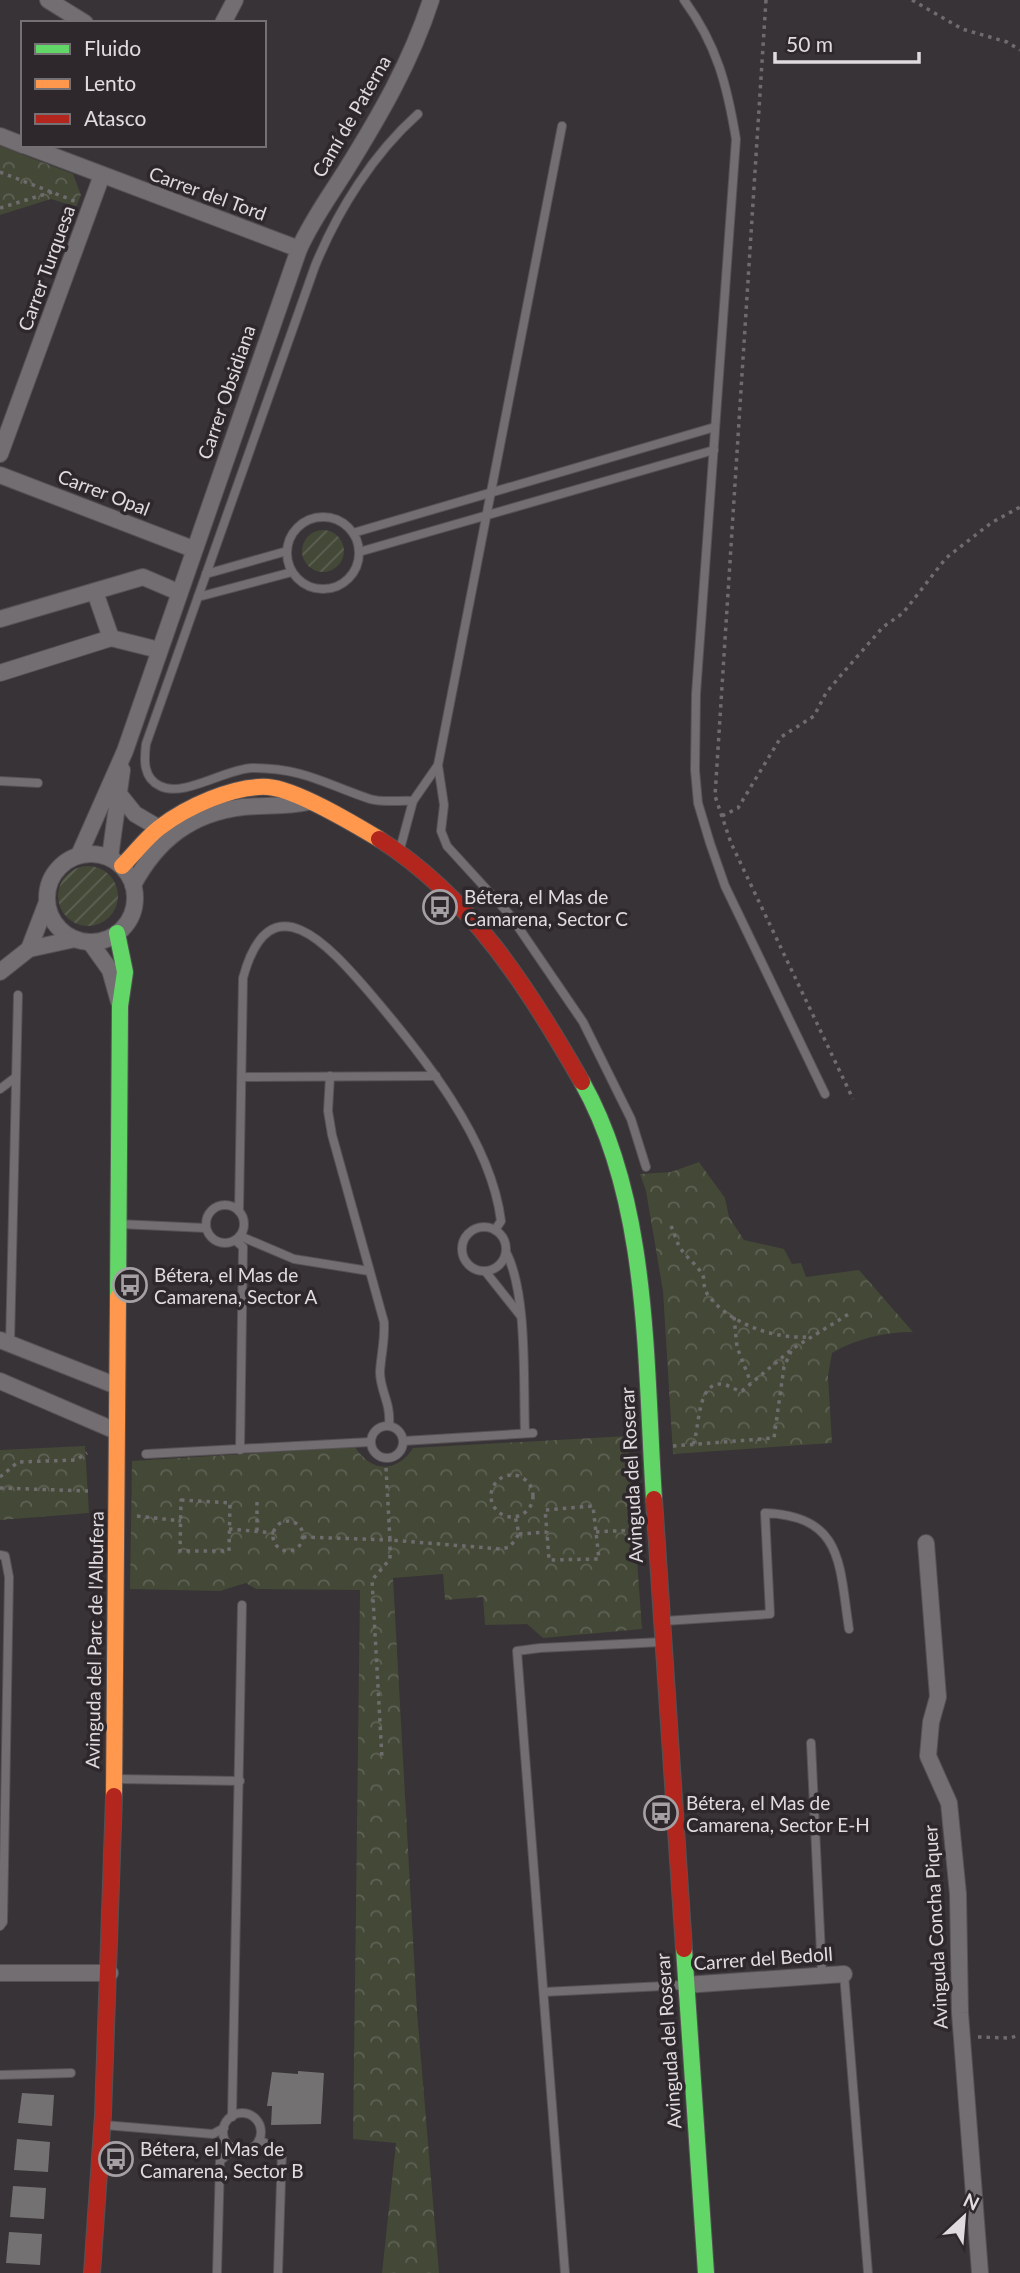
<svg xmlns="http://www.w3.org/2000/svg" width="1020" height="2273" viewBox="0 0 1020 2273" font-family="Lato,sans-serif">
<defs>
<pattern id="park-crowns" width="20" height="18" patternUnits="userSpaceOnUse" patternTransform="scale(1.75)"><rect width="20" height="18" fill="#434837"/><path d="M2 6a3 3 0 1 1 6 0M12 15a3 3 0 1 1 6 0" fill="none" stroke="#5e6254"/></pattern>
<pattern id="garden-furrows" width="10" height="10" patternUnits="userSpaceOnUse" patternTransform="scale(1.75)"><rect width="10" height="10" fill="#434837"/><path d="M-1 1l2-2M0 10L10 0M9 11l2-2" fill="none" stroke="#5e6254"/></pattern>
</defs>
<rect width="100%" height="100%" fill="#383336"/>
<g fill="url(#park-crowns)">
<path d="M0 146 73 174 81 195 76 207 51 199 0 215Z"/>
<path d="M699 1162 725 1198 729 1217 744 1240 784 1249 792 1264 801 1263 806 1277 859 1270 913 1332C884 1332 856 1339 832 1353L828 1376 832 1443 673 1454 663 1291 646 1191 640 1174 671 1172Z"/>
<path d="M628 1436 642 1629 543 1638 527 1624 485 1625 483 1597 445 1600 443 1574 393 1578 417 2012 439 2273H382L396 2143 353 2139 360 1590 256 1589 246 1583 220 1591 130 1589 132 1461 355 1447C371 1472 396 1474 413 1448Z"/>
<path d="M85 1446 89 1513 0 1520V1450Z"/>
</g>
<g fill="url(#garden-furrows)">
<circle cx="323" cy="551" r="21"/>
<circle cx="88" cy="896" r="30"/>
</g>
<g fill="#747173">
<path d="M298 2071 324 2073 321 2124 271 2125 272 2106H267L272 2072 298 2074Z"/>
<path d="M22 2093 54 2095 52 2126 18 2123Z"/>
<path d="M17 2139 50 2142 48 2172 14 2170Z"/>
<path d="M13 2186 46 2188 44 2219 10 2217Z"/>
<path d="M9 2232 42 2234 40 2265 6 2263Z"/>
</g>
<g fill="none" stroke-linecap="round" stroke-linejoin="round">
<g stroke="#565154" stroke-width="10">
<g id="lane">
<path d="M684 0C717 45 727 85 736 139L696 694 695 770 698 803 710 843 725 886 825 1094"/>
<circle cx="323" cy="553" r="36"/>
<path d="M353 533 715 427"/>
<path d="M359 552 714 450"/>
<path d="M206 574 287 551"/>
<path d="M198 597 292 572"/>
<path d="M438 765 444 805 441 831 447 846 510 915 583 1022 631 1119 646 1167"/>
<path d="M0 781 38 783"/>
<path d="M413 801C400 800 383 803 370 799 325 784 304 768 252 768 225 769 183 798 160 786 143 778 144 760 146 744L315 266C338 210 373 154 418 114"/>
<path d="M400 849 413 801 438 765 562 126"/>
<path d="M330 1076 328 1111 332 1135 384 1322C385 1342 381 1354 380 1372 380 1391 391 1402 389 1425"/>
<path d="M243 1077 436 1076"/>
<path d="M0 1089 16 1077"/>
<circle cx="225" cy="1224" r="19"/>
<path d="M239 1211 243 978C270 878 329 946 369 992 421 1053 491 1139 501 1221L495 1230"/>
<path d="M119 1224 206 1228"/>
<circle cx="484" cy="1249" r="22"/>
<path d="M240 1236 294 1259 369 1271"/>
<path d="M235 1240 243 1247 240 1450"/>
<path d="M506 1252C528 1294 523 1384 525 1433"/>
<path d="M485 1271 520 1315"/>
<path d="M10 1344 18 995"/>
<circle cx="387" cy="1442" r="16"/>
<path d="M403 1441 533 1433"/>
<path d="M146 1454 370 1442"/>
<path d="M0 1555 5 1556 9 1577 3 1922 0 1926"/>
<path d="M664 1621 770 1614 765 1513C844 1516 839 1565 849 1629"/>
<path d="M811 1743 822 1975"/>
<path d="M116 1779 240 1781"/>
<path d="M844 1974 868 2273"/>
<path d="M544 1992 684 1985"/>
<path d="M0 2075 71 2073"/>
<circle cx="242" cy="2132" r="19"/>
<path d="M232 2117 242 1605"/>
<path d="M104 2125 213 2134 224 2128"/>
<path d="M259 2140 282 2151 278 2273"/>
<path d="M217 2273 220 2161 233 2149"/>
<path d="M565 2273 517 1651 540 1648 662 1642"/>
</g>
</g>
<g stroke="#565154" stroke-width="18">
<g id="street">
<path d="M48 0 85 23"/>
<path d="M223 23 235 0"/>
<path d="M0 136 23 145"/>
<path d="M24 145 299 249"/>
<path d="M0 454 102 175"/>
<path d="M0 475 193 549"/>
<path d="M95 592 111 638"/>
<path d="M0 619 143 577 178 592"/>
<path d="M0 673 111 638 159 650"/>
<path d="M119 794 135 814 159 828"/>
<circle cx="91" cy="898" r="44"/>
<path d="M79 855 125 751 299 249C312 220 329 197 346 170 380 115 411 62 431 0"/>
<path d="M110 857 122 770"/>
<path d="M133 885C157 840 191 813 243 807 265 805 286 807 308 802"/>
<path d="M90 942 110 970 119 1002"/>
<path d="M29 949 47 902"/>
<path d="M0 972 29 949 75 939"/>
<path d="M0 1340 117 1386"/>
<path d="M0 1381 116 1431"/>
<path d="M926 1543 938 1697 931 1722 928 1756 949 1803 958 1894 960 2013 980 2273"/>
<path d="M0 1973H110"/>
<path d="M685 1985 844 1974"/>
</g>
</g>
<g stroke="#565154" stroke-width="18">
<g id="fast">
<path d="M117 933 125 972 120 1006 118 1297"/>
<path d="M582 1082C650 1203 645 1363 654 1499"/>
<path d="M684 1949 706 2273"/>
</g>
</g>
<g stroke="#565154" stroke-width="18">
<g id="slow">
<path d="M122 866C134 854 146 838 159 828 186 807 234 785 268 787 296 789 354 824 379 839"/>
<path d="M114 1796 118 1297"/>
</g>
</g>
<g stroke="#565154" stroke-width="18">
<g id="jam">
<path d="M379 839C471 897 529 989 582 1082"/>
<path d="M654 1499 684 1949"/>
<path d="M92 2273 103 2115 114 1796"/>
</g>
</g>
<g stroke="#6f6c6e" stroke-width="3.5" stroke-dasharray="3.5 5" stroke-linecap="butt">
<path d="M766 0 715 796 731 843 853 1099"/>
<path d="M912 0 962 29 1007 42 1020 50"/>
<path d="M0 172 77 202"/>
<path d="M0 208 52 192"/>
<path d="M722 816 738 808 781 737 814 716 826 693 842 674 883 627 903 613 946 558 991 523 1020 507"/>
<path d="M671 1226C674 1232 676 1240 679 1246 685 1257 698 1265 703 1276 705 1281 703 1287 706 1292 725 1322 773 1339 806 1337"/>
<path d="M734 1317 737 1347 751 1383"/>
<path d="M693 1444C700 1430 696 1382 722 1384 729 1385 734 1390 742 1391L791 1350"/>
<path d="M673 1446 774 1438 784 1367 792 1349 852 1312"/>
<path d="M386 1468 390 1540 501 1549 510 1547 519 1534 515 1516"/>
<circle cx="512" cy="1496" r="21"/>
<path d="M0 1477 18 1462 76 1460 87 1453"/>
<path d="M0 1488 88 1491"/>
<path d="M181 1500 230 1503 229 1551H180Z"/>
<path d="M137 1516 181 1521"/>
<circle cx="288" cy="1536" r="15"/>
<path d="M229 1529 274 1533"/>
<path d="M257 1531V1502"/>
<path d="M596 1532 634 1530"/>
<path d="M519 1534 547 1532 545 1510 593 1506 599 1559 549 1560 547 1532"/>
<path d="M303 1537 390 1540V1559L372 1580 382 1758"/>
<path d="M978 2037 1010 2038 1020 2035"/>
</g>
<use href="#lane" stroke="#726e71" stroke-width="8"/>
<use href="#street" stroke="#726e71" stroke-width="16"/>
<use href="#fast" stroke="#63d668" stroke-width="16"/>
<use href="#slow" stroke="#ff974d" stroke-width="16"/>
<use href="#jam" stroke="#b3261e" stroke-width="16"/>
</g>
<defs>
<g id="bus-ring" transform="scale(1.75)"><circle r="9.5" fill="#2e282d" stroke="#a5a0a3" stroke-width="1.5"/><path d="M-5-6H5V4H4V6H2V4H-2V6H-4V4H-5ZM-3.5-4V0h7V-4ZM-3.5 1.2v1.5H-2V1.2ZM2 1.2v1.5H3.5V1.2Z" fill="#a5a0a3"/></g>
</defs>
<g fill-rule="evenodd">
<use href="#bus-ring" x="440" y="907"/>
<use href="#bus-ring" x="130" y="1285"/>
<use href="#bus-ring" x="661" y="1813"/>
<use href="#bus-ring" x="116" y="2159"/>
</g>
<g text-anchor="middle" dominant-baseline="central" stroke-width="7" stroke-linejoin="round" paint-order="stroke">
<g font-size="19" fill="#e0dbde" stroke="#2e282d">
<text transform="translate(351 116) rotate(-60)">Camí de Paterna</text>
<text transform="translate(208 193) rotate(20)">Carrer del Tord</text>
<text transform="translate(46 268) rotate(-70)">Carrer Turquesa</text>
<text transform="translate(226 392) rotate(-71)">Carrer Obsidiana</text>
<text transform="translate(104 492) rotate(21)">Carrer Opal</text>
<text transform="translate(631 1475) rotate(-93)">Avinguda del Roserar</text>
<text transform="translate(94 1640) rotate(-89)">Avinguda del Parc de l'Albufera</text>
<text transform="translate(935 1927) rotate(-93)">Avinguda Concha Piquer</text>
<text transform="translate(763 1958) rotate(-4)">Carrer del Bedoll</text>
<text transform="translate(668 2041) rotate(-94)">Avinguda del Roserar</text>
</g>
<g font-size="19" fill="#e0dbde" stroke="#2e282d" text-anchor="start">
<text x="464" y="896">Bétera, el Mas de<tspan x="464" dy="22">Camarena, Sector C</tspan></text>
<text x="154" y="1274">Bétera, el Mas de<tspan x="154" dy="22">Camarena, Sector A</tspan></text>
<text x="686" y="1802">Bétera, el Mas de<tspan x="686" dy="22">Camarena, Sector E-H</tspan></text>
<text x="140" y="2148">Bétera, el Mas de<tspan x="140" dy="22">Camarena, Sector B</tspan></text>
</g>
</g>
<rect x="21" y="21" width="245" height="126" fill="#2e282d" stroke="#757074" stroke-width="2"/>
<rect x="35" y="44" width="35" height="10" fill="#63d668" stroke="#757074" stroke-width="2"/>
<text x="84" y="56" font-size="21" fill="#e0dbde">Fluido</text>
<rect x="35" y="79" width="35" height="10" fill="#ff974d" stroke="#757074" stroke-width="2"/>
<text x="84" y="91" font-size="21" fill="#e0dbde">Lento</text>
<rect x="35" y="114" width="35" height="10" fill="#b3261e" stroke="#757074" stroke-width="2"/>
<text x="84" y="126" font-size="21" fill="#e0dbde">Atasco</text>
<g transform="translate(964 2217) rotate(26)" stroke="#2e282d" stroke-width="5" paint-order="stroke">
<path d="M0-5L12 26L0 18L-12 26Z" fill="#e0dbde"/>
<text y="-10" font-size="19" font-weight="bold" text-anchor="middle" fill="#e0dbde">N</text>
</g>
<path d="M775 52v10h144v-10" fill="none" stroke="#e0dbde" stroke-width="3.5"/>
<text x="786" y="52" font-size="21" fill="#e0dbde" stroke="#2e282d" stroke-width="5" paint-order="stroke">50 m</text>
</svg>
